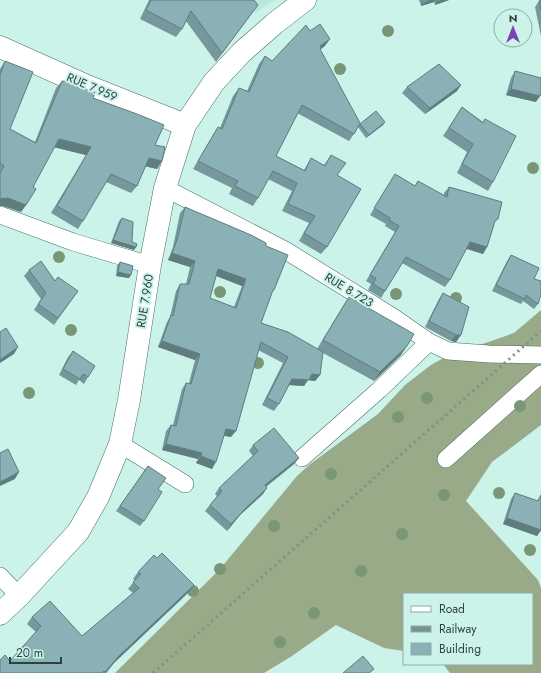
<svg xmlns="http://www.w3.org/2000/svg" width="541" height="673" viewBox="0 0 541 673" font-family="Jost,sans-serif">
<rect width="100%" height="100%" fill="#cbf3ea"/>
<path fill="#b6e8dd" d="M246 0H275L255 13Z"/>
<path fill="#9a8" d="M541 310V425L492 462 466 501 538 580 541 588V673H450L443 664H532V594H404V651L384 648 336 625 292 656 264 673H115L220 569 297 476 309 465 378 414 405 385 431 365 445 357 514 333Z"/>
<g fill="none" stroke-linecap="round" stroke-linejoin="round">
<g stroke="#496e66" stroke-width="18">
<g id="street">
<path d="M165 188 285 250 393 317 429 342 448 351 489 354 541 355"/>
<path d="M0 215 73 242 150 265"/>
<path d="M120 444 185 484"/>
<path d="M302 458 379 390 429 342"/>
<path d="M446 459 541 374"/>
<path d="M0 576 19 596"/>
</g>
</g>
<g stroke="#496e66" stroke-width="23">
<g id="secondary">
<path d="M0 47 87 86 185 125"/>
<path d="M0 614 19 596 78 532 98 497 120 444 129 400 150 265 165 188 185 125 214 82 242 52 274 24 305 0"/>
</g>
</g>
<use href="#street" stroke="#fff" stroke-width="17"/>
<use href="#secondary" stroke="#fff" stroke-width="22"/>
<path stroke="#78938d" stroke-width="3" stroke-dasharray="2 4" stroke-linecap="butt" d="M153 673 541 331"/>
</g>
<g fill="#799777">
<circle cx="388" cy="31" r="6"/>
<circle cx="340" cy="69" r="6"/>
<circle cx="533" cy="168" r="6"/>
<circle cx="59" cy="257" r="6"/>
<circle cx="220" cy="292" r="6"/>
<circle cx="396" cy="294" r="6"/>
<circle cx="456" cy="298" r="6"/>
<circle cx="71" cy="330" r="6"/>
<circle cx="258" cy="363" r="6"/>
<circle cx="29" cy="393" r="6"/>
<circle cx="427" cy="398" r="6"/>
<circle cx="520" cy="406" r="6"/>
<circle cx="398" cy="417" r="6"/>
<circle cx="331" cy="474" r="6"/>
<circle cx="499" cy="493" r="6"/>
<circle cx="444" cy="495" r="6"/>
<circle cx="274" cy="526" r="6"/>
<circle cx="402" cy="534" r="6"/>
<circle cx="530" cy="550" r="6"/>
<circle cx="220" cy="569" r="6"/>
<circle cx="361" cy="571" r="6"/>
<circle cx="193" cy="591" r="6"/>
<circle cx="314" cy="613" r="6"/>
<circle cx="280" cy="642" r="6"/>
</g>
<g fill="#76989d" fill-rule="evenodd">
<path d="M149 0H254L258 5 216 62 186 21 182 29 176 37 140 19Z"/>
<path d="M419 0H449L435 5 434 2 421 6Z"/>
<path d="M541 0V36L535 7 539 1Z"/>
<path d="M310 31 325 46 320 50 358 126 360 124 385 122 383 125 366 138 358 127 354 134 349 141 297 113 276 156 304 170 311 158 324 165 331 155 337 175 327 247 321 254 299 241 309 223 282 211 292 191 268 179 258 198 253 206 229 194 232 188 193 169 213 135 218 127 220 128 233 96 239 88 247 91 259 64 265 56 272 61Z"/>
<path d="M5 61 10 129 35 142 56 88 62 81 93 98 155 145 162 161 157 169 145 166 137 186 131 193 106 182 83 221 78 229 51 213 86 155 54 147 33 187 26 205 21 212 3 206H0V69Z"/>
<path d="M515 71 536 102 506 95 511 78Z"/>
<path d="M461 85 457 91 425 114 402 93 407 87Z"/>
<path d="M462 107 483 122 485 119 493 182 488 191 457 173 467 152 443 136Z"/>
<path d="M395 174 414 186 444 195V193L449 187 494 224 487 247 483 254 466 249 450 280 445 287 402 263 381 298 368 290 371 284 366 281 395 232 385 226 386 224 370 215Z"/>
<path d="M185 207 266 246 272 293 261 323 317 349 343 306 349 297 401 355 374 381 323 353 320 375 315 381 308 380 304 386 289 385 279 404 274 411 262 405 283 363 258 350 231 437 224 436 212 469 196 463 198 459 162 450 166 431 171 425H173L182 389 186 383H189L195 360 158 347 167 322 170 317 176 291 180 284H186L190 267 168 260 173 247 180 213ZM216 276 242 286 234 307 210 298Z"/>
<path d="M122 218 132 242 136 247 134 250 111 243 119 221Z"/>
<path d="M511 255 534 279 538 304 534 309 523 301 521 304 492 291 507 261Z"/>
<path d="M120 262 129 278 116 276 117 266Z"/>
<path d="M29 270 78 291 54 325 34 310 41 299 24 276Z"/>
<path d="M443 293 461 335 456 342 451 341 425 327 439 299Z"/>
<path d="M73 351 88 377 84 384 79 380 76 385 59 375 68 357Z"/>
<path d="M253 445 299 458 294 464 266 487 263 494 240 515 227 531 205 511 217 496 215 494 219 488 253 456 249 451Z"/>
<path d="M148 466 158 489 144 521 140 526 116 511Z"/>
<path d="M515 493 537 501 541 495V530L537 536 503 524 511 499Z"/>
<path d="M157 558 194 585 190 591 114 663 106 673H0L10 661 36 632 27 624 32 617 82 636 133 593 128 589 135 580 133 579 138 572Z"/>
</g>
<g fill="#607c7f">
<path d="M432 0H435L434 2 421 6 423 3Z"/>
<path d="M443 0H449L435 5 437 2Z"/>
<path d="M330 39 325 46 319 50 320 46Z"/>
<path d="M461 85 457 91 425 114 430 108Z"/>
<path d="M511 89 540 96 536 102 506 95Z"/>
<path d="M385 122 383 125 366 138 369 135Z"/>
<path d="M59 139 91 147 86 155 53 147Z"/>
<path d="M149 158 162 161 157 169 144 166Z"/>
<path d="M8 198 26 205 21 212 3 206H0V199Z"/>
<path d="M113 240 136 247 134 250 111 243Z"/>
<path d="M470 242 487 247 483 254 466 248Z"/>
<path d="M172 253 195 261 190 267 168 260Z"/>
<path d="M218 269 246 279 242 286 214 275Z"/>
<path d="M118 272 131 275 129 278 116 276Z"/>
<path d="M456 335H461L456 342 451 341Z"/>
<path d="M162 341 200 354 195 360 158 347Z"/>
<path d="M407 346 401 355 374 381 380 372Z"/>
<path d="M18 347 14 354 0 363V360Z"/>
<path d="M312 374 320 375 315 381 308 380 304 386 288 385 292 379Z"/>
<path d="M226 429 236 431 231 437 222 435Z"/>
<path d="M166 444 202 453 198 459 162 450Z"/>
<path d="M201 456 216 462 212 469 196 463Z"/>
<path d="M299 458 294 464 260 491 265 485Z"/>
<path d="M19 472 15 479 0 486V482Z"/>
<path d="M267 488 263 494 240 515 227 531 231 524 245 509Z"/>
<path d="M507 518 541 530 537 536 503 524Z"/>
<path d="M194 585 190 591 114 663 106 673H105L119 656Z"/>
</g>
<g fill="#89b1b6" stroke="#607c7f" fill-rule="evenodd">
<path d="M151 0H254L258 5 222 53 191 11 182 29 146 10Z"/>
<path d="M422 0H432L423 3Z"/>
<path d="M436 0H443L437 2Z"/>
<path d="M541 0V10L539 1Z"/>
<path d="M320 24 330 39 320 46 321 48 320 49 360 123 354 134 302 105 276 156 305 171 311 158 325 166 331 155 346 163 337 175 361 189 327 247 304 233 315 216 288 204 297 183 273 171 258 198 235 186 238 181 198 161 218 127 222 129 239 88 249 92 265 56 272 61 306 25 310 31Z"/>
<path d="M5 61 33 72 10 129 36 143 62 81 70 82 95 93 93 98 137 114 164 125 155 145 165 147 162 161 149 158 137 186 111 174 83 221 57 206 91 147 59 139 33 187 36 189 26 205 8 198 0 199V173L4 166 0 163V75Z"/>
<path d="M439 64 461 85 430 108 407 87Z"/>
<path d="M515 71 541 78V92L540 96 511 89Z"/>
<path d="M462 107 483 123 485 119 516 136 493 182 462 164 473 144 449 128Z"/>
<path d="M376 111 385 122 369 135 360 124Z"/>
<path d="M395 174 415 186 418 181 447 197 449 187 502 202 498 219 495 221 487 247 470 242 450 280 406 257 385 291 373 284 376 278 370 275 399 226 389 220 390 218 374 208Z"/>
<path d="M185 207 251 235 266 243V246L288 255 274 290H273L261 323 288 332 323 352 320 375 312 374 309 380 292 379 279 404 267 398 288 357 261 342 236 431 226 429 216 462 201 456 202 453 166 444 171 425 176 426 186 383 191 384 200 354 162 341 171 315 173 316 180 284H189L195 261 172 253 177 240ZM218 269 246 279 236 308 210 298Z"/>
<path d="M122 218 133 222 132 242 137 244 136 247 113 240Z"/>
<path d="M511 255 539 268 534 279 541 281V294L538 304 526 295 525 299 496 285Z"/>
<path d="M41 261 55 281 58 277 78 291 58 318 38 304 46 293 29 270Z"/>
<path d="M120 262 133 266 131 275 118 272Z"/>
<path d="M443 293 469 307 461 335H456L429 321Z"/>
<path d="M349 297 414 334 407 346 380 372 323 340Z"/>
<path d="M6 328 18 347 0 360V332Z"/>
<path d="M73 351 95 366 88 377 83 374 80 379 63 369Z"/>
<path d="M274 428 299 458 265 485 267 488 245 509 231 524 210 505 222 491 219 488 258 451 253 445Z"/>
<path d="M8 449 19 472 0 482V453Z"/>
<path d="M148 466 166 478 158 489 162 492 144 521 120 506Z"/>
<path d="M515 493 538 501 541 495V530L507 518Z"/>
<path d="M162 553 194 585 119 656 105 672 104 671 102 673H0V660L5 655 10 661 41 626 32 617 50 601 82 636 139 588 133 582 141 574 138 572 154 555 157 558Z"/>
<path d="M363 656 374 669 369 673H343Z"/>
</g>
<g text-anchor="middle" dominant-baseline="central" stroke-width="4" stroke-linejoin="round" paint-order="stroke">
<g font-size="12" fill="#30403d" stroke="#cbf3ea">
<text transform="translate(92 87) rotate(23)">RUE 7.959</text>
<text transform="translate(349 290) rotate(31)">RUE 8.723</text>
<text transform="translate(145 301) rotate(-81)">RUE 7.960</text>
</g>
</g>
<rect x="403" y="593" width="130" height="72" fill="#cbf3ea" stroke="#8daba5"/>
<rect x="411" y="606" width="20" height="6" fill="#ffffff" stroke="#8daba5"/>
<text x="439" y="613" font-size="12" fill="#30403d">Road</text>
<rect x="411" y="626" width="20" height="6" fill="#78938d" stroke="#8daba5"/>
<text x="439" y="633" font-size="12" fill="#30403d">Railway</text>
<rect x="411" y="643" width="20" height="12" fill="#89b1b6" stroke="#8daba5"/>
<text x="439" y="653" font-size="12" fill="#30403d">Building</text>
<g transform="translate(513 28)"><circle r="19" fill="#cbf3ea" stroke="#8daba5"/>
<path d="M0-3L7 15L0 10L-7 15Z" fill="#8040b4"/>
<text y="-6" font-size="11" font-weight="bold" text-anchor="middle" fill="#30403d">N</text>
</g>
<path d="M10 657v6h51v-6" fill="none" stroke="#30403d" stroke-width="2"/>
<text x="16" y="657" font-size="12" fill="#30403d" stroke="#cbf3ea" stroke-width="3" paint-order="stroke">20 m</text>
</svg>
